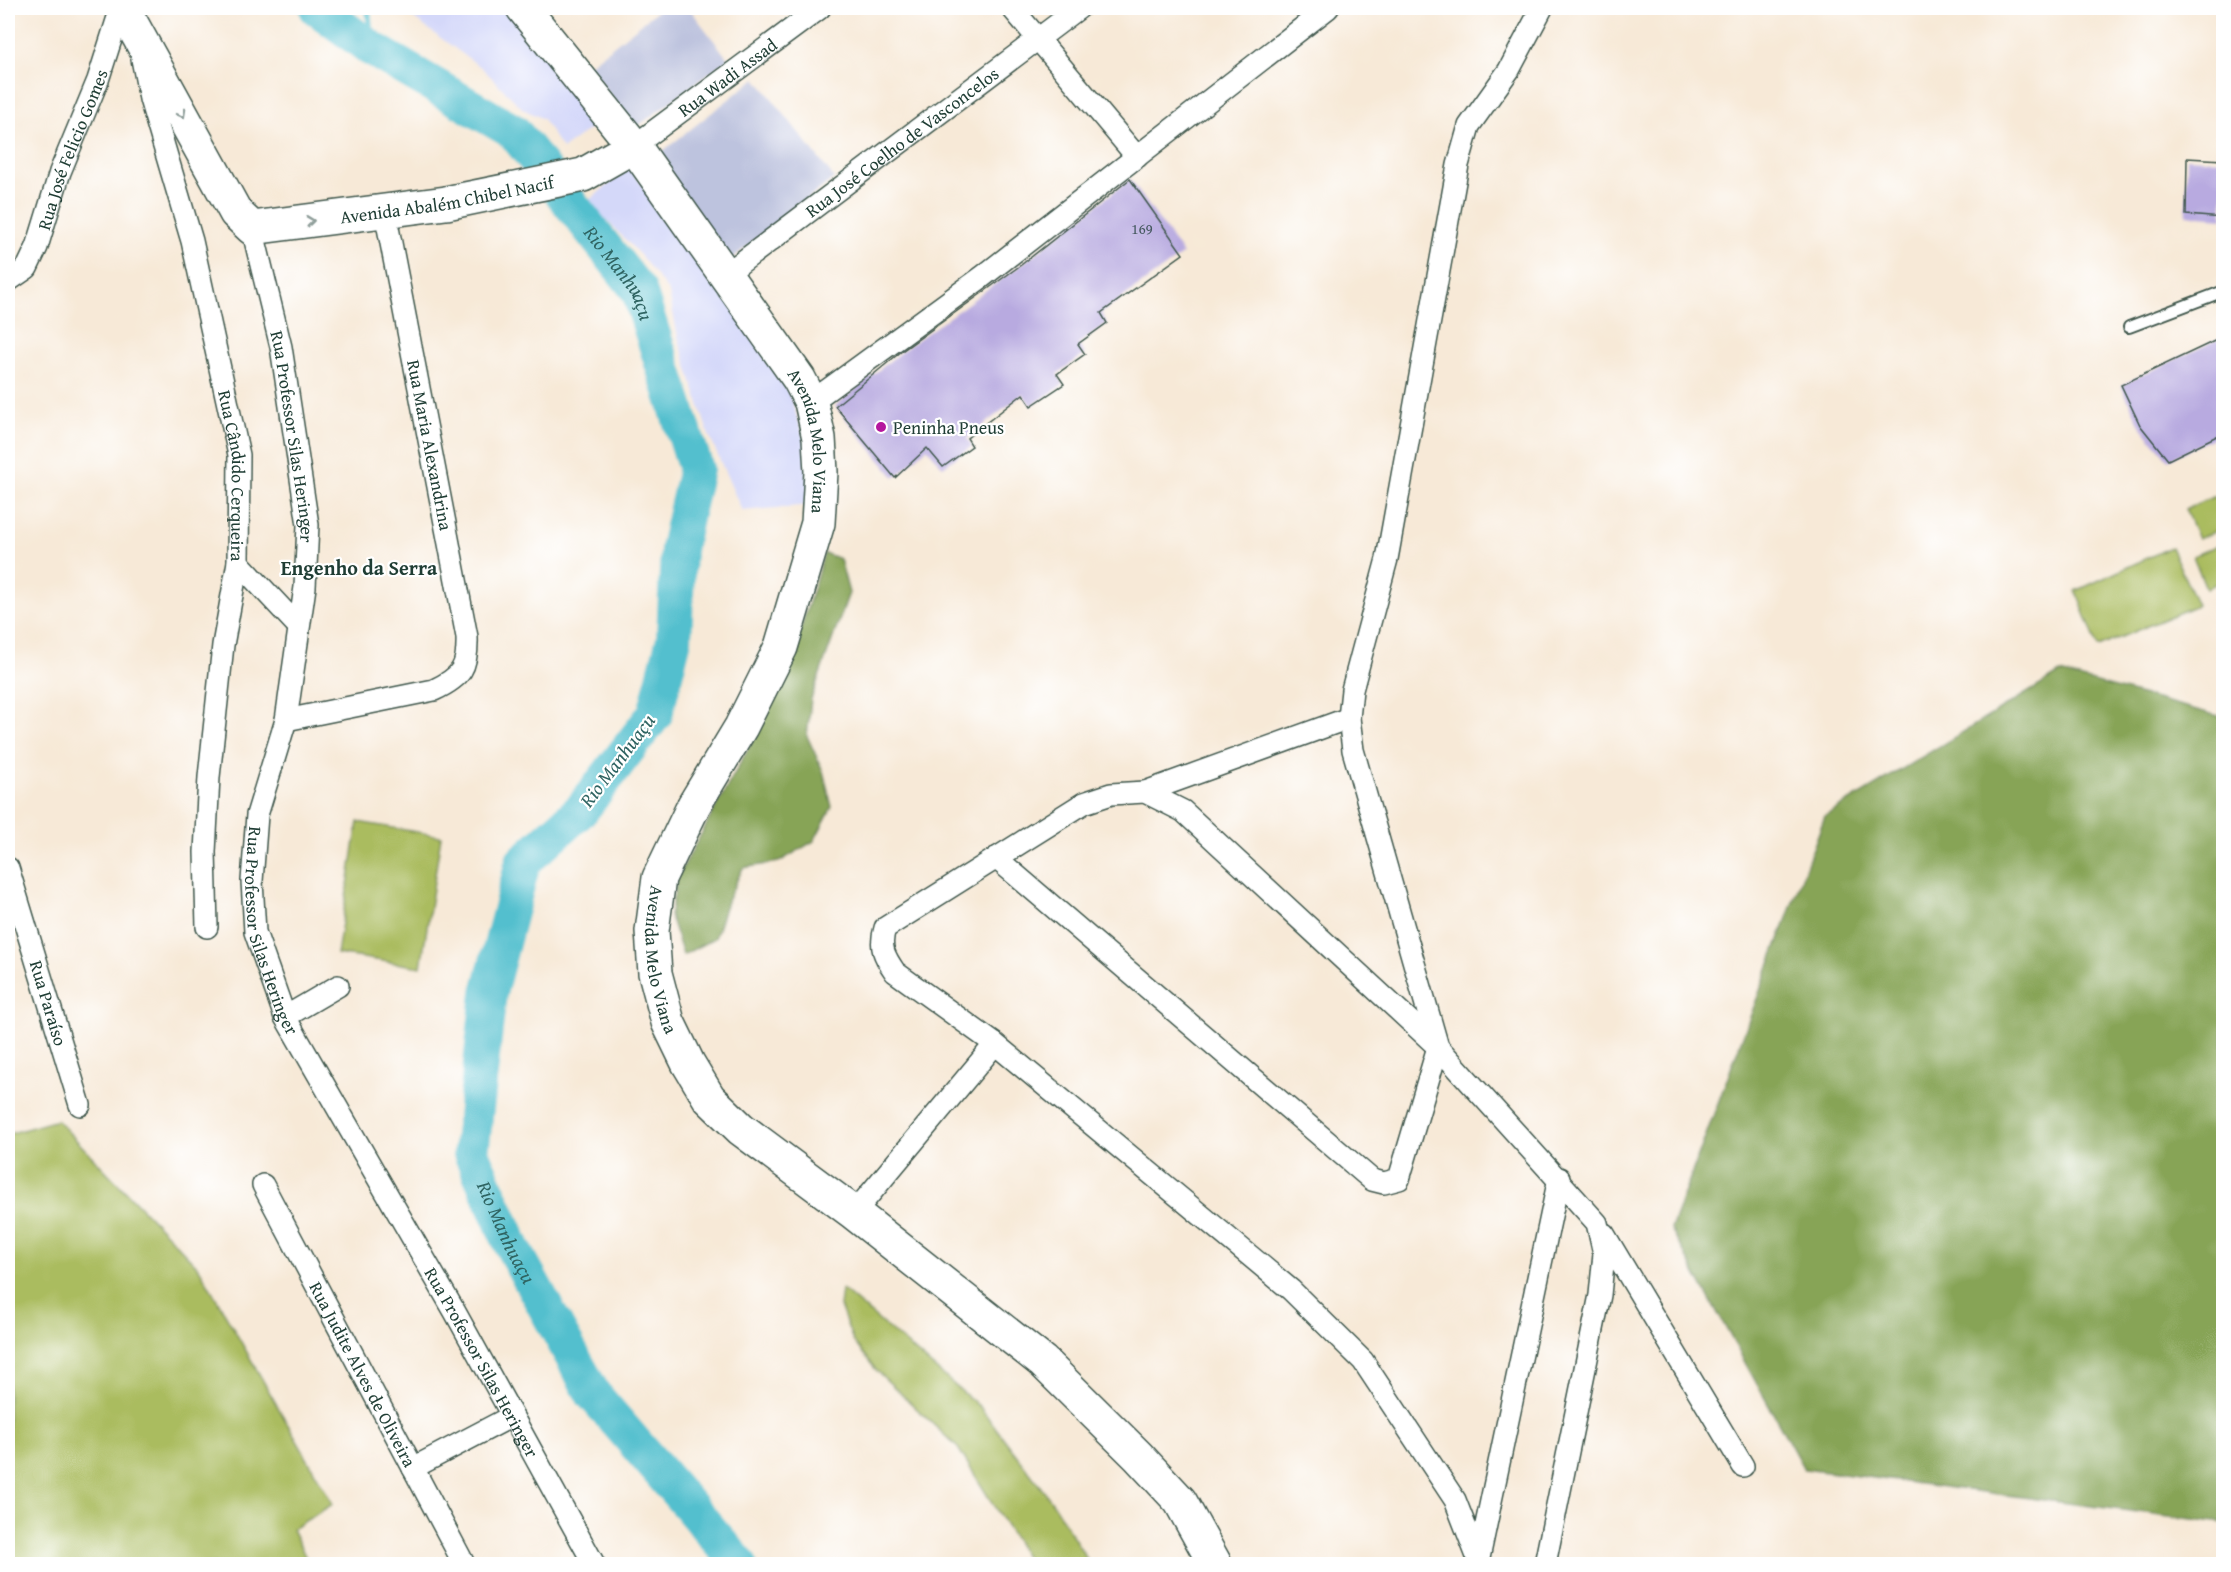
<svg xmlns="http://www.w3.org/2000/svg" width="2231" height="1572" viewBox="0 0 2231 1572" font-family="'Gentium Book Plus',serif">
<rect width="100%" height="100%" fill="#fff"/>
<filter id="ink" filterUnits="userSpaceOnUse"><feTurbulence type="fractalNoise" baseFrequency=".0167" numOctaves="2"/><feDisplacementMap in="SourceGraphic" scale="12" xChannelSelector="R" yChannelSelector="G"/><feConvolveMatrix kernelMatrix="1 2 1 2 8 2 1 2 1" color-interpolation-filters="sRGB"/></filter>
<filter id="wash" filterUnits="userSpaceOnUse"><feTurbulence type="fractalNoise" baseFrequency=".008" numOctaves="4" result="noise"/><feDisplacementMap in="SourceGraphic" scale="24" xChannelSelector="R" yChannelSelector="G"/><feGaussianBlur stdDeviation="1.35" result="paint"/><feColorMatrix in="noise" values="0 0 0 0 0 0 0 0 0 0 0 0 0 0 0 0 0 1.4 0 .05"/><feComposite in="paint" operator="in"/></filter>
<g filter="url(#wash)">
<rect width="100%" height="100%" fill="#f7e9d7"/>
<g fill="#d4d8f9">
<path d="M399 8H508L589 108 594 126 562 149 543 119 523 109 482 68Z"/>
<path d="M629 168 709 266 788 391 806 442 811 505 742 511 708 433 678 337 669 292 641 256 588 201Z"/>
</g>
<g fill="#bdc3de">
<path d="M661 8H689L728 59 635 128 588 66Z"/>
<path d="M756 78 834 178 725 264 654 158Z"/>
</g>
<g fill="#aabc5f" stroke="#647c4a" stroke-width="1.5">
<path d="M2223 493V528L2198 539 2185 509Z"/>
<path d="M2223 543V581L2206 588 2193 556Z"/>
<path d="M2171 547 2197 605 2098 647 2076 591Z"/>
<path d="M358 822 441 836 421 967 337 954Z"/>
<path d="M57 1120 199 1268 333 1504 292 1529 309 1564H8V1134Z"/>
<path d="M842 1289 980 1407 1052 1502 1090 1564H1030L958 1448 876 1370 853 1341 840 1306Z"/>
</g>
<g fill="#87a456" stroke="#537045" stroke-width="1.5">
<path d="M824 553 840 559 849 593 811 699 807 736 823 771 832 807 814 841 779 862 743 868 727 901 715 938 683 955 670 916 677 878 760 727 801 628Z"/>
<path d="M2060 673 2223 717V1523L1804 1469 1671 1229 1825 816Z"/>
</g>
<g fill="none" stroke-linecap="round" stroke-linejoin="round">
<path stroke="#53bfce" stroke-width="6" d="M368 8 372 49"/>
<path stroke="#53bfce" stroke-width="36" id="s1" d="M317 8 372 49 514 132 639 291 696 469 678 549 674 639 655 714 582 809 523 862 489 993 471 1153 513 1248 593 1394 739 1564"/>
</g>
<g id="blocks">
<g fill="#b8aae0">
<path d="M2187 158 2223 160V218L2186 215Z"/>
<path d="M1130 179 1183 254 1101 313 1107 323 1078 344 1085 354 1057 374 1064 384 1031 406 1023 394 967 438 972 446 943 467 927 448 895 478 835 406 902 351 1021 265Z"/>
<path d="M2223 337V433L2168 460 2140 425 2121 385Z"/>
</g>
</g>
</g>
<g filter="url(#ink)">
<use href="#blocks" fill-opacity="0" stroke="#3f574c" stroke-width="1.5"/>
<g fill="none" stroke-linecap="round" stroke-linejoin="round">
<g stroke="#3f574c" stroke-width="14">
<path id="lane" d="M2129 327 2224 291"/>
</g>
<g stroke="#3f574c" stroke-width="24">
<g id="street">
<path d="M1012 8 1137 157"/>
<path id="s2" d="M142 59 150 99 192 241 239 455 238 562 223 645 209 777 205 852 207 927"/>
<path id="s3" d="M634 146 820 8"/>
<path id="s4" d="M252 228 281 347 308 525 305 587 286 720 257 815 252 881 255 932 285 1017 455 1312 594 1564"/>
<path id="s5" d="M726 274 1079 8"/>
<path id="s6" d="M8 281 27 268 37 247 60 172 98 80 121 8"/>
<path d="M811 402 982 277 1328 8"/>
<path d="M238 562 298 626"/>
<path d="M286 720 434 690C462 677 468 667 467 637L385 212"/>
<path d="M1145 792 1349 718"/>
<path d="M996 858 1372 1180 1384 1183 1399 1179 1438 1047 1353 750 1349 718 1352 690 1387 559 1458 165 1469 126 1509 70 1542 8"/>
<path id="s7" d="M8 868 80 1105"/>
<path d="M285 1017 338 986"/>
<path id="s8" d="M263 1185 464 1564"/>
<path d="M854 1213 995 1044"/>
<path d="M1604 1234 1743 1466"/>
<path d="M413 1468 512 1416"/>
<path d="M1479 1558 1559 1178"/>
<path d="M1480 1564 1455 1500 1363 1361 1291 1290 995 1044 895 972C884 956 879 947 885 928L1084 803 1111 794 1145 792 1183 811 1438 1047 1597 1223 1604 1254 1600 1295 1545 1564"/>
</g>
</g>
<g stroke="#3f574c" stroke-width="36">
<g id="primary">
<path id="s9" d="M123 8 236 213 252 228 446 203 583 175 634 146"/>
<path id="s10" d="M523 8 634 146 799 379 811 402 819 438 821 472 818 523 781 647 741 727 694 805 659 878 652 931 655 973 668 1022 688 1063 709 1098 741 1129 854 1213 1043 1362 1138 1456 1180 1501 1215 1564"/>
</g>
</g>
<use href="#lane" stroke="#fff" stroke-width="10"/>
<use href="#street" stroke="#fff" stroke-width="21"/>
<use href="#primary" stroke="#fff" stroke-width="33"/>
</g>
<defs><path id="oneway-chevron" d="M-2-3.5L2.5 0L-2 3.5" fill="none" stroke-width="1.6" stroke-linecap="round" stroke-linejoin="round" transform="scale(1.5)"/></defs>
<g stroke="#8f9e9a">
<use href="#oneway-chevron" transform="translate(182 114) rotate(61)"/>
<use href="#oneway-chevron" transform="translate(310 221) rotate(-7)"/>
</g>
</g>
<circle fill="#b5179e" stroke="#fff" stroke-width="2" cx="881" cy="427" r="6"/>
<g text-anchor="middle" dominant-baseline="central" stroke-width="4.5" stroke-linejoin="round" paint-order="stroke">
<g font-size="15" fill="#45585f">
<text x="1142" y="228">169</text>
</g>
<g font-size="18" fill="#1f3d34" stroke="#fff">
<text stroke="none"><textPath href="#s3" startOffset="116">Rua Wadi Assad</textPath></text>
<text stroke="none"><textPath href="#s5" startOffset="220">Rua José Coelho de Vasconcelos</textPath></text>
<text stroke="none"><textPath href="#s6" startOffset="150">Rua José Felicio Gomes</textPath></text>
<text stroke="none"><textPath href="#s9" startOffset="453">Avenida Abalém Chibel Nacif</textPath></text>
<text stroke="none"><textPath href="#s4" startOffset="213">Rua Professor Silas Heringer</textPath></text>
<text stroke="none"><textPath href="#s10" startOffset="526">Avenida Melo Viana</textPath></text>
<text transform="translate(430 445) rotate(79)">Rua Maria Alexandrina</text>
<text stroke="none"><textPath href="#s2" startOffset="428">Rua Cândido Cerqueira</textPath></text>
<text stroke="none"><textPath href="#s4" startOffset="717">Rua Professor Silas Heringer</textPath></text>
<text stroke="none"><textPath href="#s10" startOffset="1084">Avenida Melo Viana</textPath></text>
<text stroke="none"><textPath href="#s7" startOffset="141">Rua Paraíso</textPath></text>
<text stroke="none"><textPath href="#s4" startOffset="1203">Rua Professor Silas Heringer</textPath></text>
<text stroke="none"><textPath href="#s8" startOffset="214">Rua Judite Alves de Oliveira</textPath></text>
</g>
<g font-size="18" fill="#1f3d34" stroke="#fff" text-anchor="start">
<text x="893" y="427">Peninha Pneus</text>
</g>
<g font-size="20" font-style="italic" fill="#2f6462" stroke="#fff">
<text stroke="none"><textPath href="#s1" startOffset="410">Rio Manhuaçu</textPath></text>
<text transform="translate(617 760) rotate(-53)">Rio Manhuaçu</text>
<text stroke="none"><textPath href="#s1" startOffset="1454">Rio Manhuaçu</textPath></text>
</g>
<g font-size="20" font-weight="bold" fill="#1f3d34" stroke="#fff">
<text x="359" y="567">Engenho da Serra</text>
</g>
</g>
<rect width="2231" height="1572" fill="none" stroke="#fff" stroke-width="30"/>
</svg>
